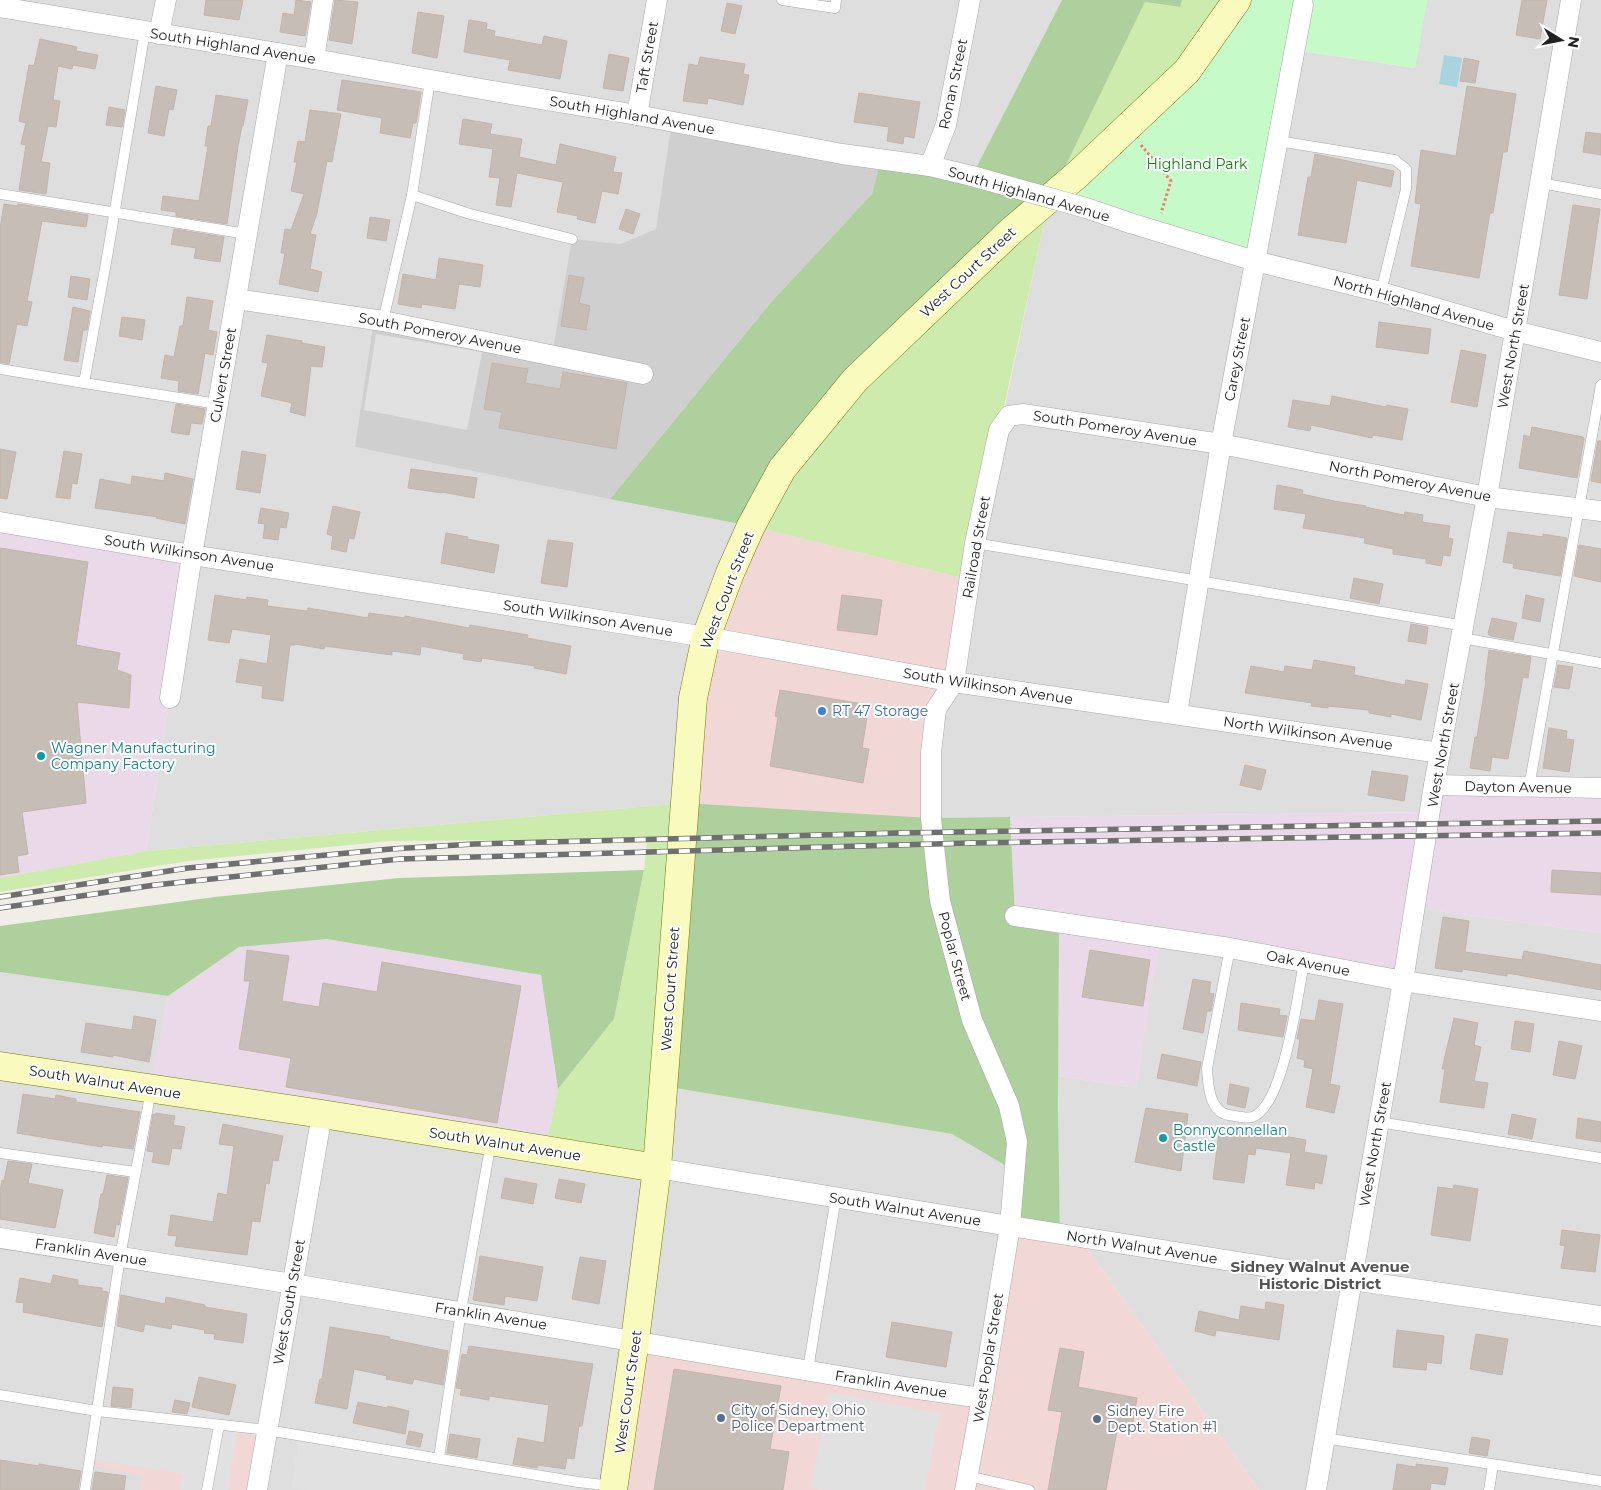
<svg xmlns="http://www.w3.org/2000/svg" width="1601" height="1490" viewBox="0 0 1601 1490" font-family="Montserrat,sans-serif">
<rect width="100%" height="100%" fill="#f1eee8"/>
<g fill="#dfdede">
<path d="M0 0H1062L972 176 656 229 620 244 552 355 355 447 751 526 684 803 146 851 192 555 0 522Z"/>
<path d="M1427 0H1601V788L1431 812 931 818V753L1049 200 1294 50 1415 68Z"/>
<path d="M1415 908 1601 933V1490H1259L1079 1237 1060 1234 1058 1076 1136 1088 1159 938Z"/>
<path d="M0 972 168 996 152 1089 656 1167 663 1086 952 1134 1015 1171 982 1398 613 1490H257L142 1475 140 1490H0Z"/>
</g>
<g fill="#f2d7d7">
<path d="M751 526 970 580 936 709 931 818 684 803 688 746Z"/>
<path d="M1010 1226 1079 1237 1259 1490H613L635 1340 982 1398Z"/>
<path d="M97 1411 267 1430 257 1490H140L141 1475 89 1466Z"/>
</g>
<g fill="#ead9e8">
<path d="M0 522 192 555 146 851 0 878Z"/>
<path d="M1434 785 1601 788V933L1415 908 1403 981 1160 938 1136 1088 1058 1076 1059 923 1015 915 1010 817 1430 812Z"/>
<path d="M327 939 541 975 558 1089 545 1150 151 1089 168 996 239 947Z"/>
</g>
<path fill="#cfcfcf" d="M672 121 881 160 872 194 772 301 610 499 355 447 374 320 552 355 572 239 620 244 656 229Z"/>
<g fill="#ceebae">
<path d="M1182 0H1237L1049 200 999 430 970 580 751 526 782 469 1049 200 1145 2 1179 7Z"/>
<path d="M684 803 657 1168 545 1150 558 1089 614 1019 644 870 647 839 390 841 188 861 0 892V878L146 851Z"/>
</g>
<g fill="#add09c">
<path d="M1062 0H1182L1180 7 1145 2 1049 200 855 380 751 526 610 499 772 301 872 194 881 160 972 176Z"/>
<path d="M684 803 931 818 1010 817 1015 915 1059 922 1058 1103 1060 1234 1010 1226 1015 1171 952 1134 663 1086Z"/>
<path d="M644 870 614 1019 558 1089 541 975 327 939 239 947 168 996 0 972V926L215 897 399 878Z"/>
</g>
<path fill="#c6fac8" d="M1237 0H1427L1415 68 1294 50 1255 261 1049 200Z"/>
<g fill="#e1e1e1">
<path d="M376 334 482 352 467 430 364 410Z"/>
<path d="M829 1392 940 1413 925 1490H821L811 1488Z"/>
<path d="M103 1411 237 1432 228 1490H180L182 1474 95 1460Z"/>
<path d="M299 1438 578 1482 577 1490H307L291 1488Z"/>
</g>
<path fill="#a8d4df" d="M1444 55 1462 58 1457 87 1439 84Z"/>
<g fill="#c6bdb7" stroke="#c3b4aa">
<path d="M206 0H243L239 20 204 15Z"/>
<path d="M296 0 311 2 305 36 280 32 283 13 294 15Z"/>
<path d="M335 0 358 2 352 44 329 40Z"/>
<path d="M1522 0H1547L1540 39 1516 35Z"/>
<path d="M727 3 742 6 735 34 721 31Z"/>
<path d="M418 12 444 16 437 58 412 53Z"/>
<path d="M469 20 487 23 486 29 495 31 494 36 542 45 544 36 567 41 560 79 508 70 510 60 464 52Z"/>
<path d="M40 39 77 47 76 51 98 55 95 69 73 65 72 69 58 66 53 100 60 101 56 127 48 126 41 162 50 163 46 194 19 190 26 145 21 144 26 123 19 121 29 65 34 66Z"/>
<path d="M609 54 629 58 623 91 603 88Z"/>
<path d="M700 57 745 64 743 74 749 75 743 105 708 98 707 104 683 101 689 64 698 66Z"/>
<path d="M1464 58 1479 61 1475 83 1460 81Z"/>
<path d="M342 80 421 92 416 123H413L410 138 380 133 382 118 337 110Z"/>
<path d="M156 86 177 90 173 110 169 109 164 136 148 133Z"/>
<path d="M1467 86 1516 94 1507 152H1503L1493 213H1490L1479 278 1411 266 1421 204 1415 203 1421 150 1456 156Z"/>
<path d="M859 93 920 102 914 138 904 136 903 144 887 141 889 127 854 122Z"/>
<path d="M216 95 248 100 243 126H242L238 146 227 224 176 216V212L161 210 163 196 199 201 208 146H205L208 126H211Z"/>
<path d="M109 107 125 110 122 127 106 125Z"/>
<path d="M310 110 341 114 332 162 327 161 317 213 310 234 316 235 310 269 322 272 318 292 279 284 285 253H281L285 229 291 230 304 194 291 191 297 162H294L298 141 305 142Z"/>
<path d="M463 119 492 124 490 134 522 139 519 157 556 165 560 144 616 157 613 172 622 173 618 194 602 191 595 223 577 219 578 216 557 212 563 182 517 173 511 207 496 205 500 178 489 177 493 149 459 144Z"/>
<path d="M1586 132 1601 134V155L1583 152Z"/>
<path d="M1315 154 1394 171 1391 187 1357 180 1346 243 1298 235 1308 177H1311Z"/>
<path d="M4 204 17 206 18 204 88 215 86 227 42 221 27 301 32 302 27 326 17 324 9 364 0 362V228Z"/>
<path d="M1573 205 1600 209 1587 299 1559 295Z"/>
<path d="M626 209 640 214 633 234 619 229Z"/>
<path d="M370 217 390 220 386 241 367 238Z"/>
<path d="M174 229 224 237 220 262 194 258 196 248 171 244Z"/>
<path d="M439 258 483 265 480 287 459 284 455 309 422 304 421 308 398 304 403 274 436 280Z"/>
<path d="M569 275 584 278 579 303 590 306 586 330 561 326Z"/>
<path d="M71 276 90 279 87 300 68 297Z"/>
<path d="M187 297 213 301 208 330 217 332 213 355 205 353 198 394 178 391 179 381 161 378 165 355 174 357 180 326H183Z"/>
<path d="M73 307 90 311 87 330H83L78 362 64 360Z"/>
<path d="M122 317 145 320 142 340 119 336Z"/>
<path d="M1379 322 1431 329 1428 354 1376 347Z"/>
<path d="M267 335 302 341V343L325 347 322 367 311 366 305 416 290 412 292 403 261 396 268 363 262 362Z"/>
<path d="M1461 350 1486 355 1477 407 1451 402Z"/>
<path d="M492 363 528 369 525 383 560 389 563 372 627 383 616 449 499 428 502 412 484 409Z"/>
<path d="M1332 396 1386 407 1387 405 1408 409 1402 440 1373 435 1372 438 1311 425 1310 431 1288 427 1293 400 1330 406Z"/>
<path d="M176 404 205 409 202 424 191 423 189 435 171 432Z"/>
<path d="M1532 427 1583 437 1584 439 1577 478 1519 468 1524 435 1530 437Z"/>
<path d="M1598 441H1601V483L1591 481Z"/>
<path d="M0 449 16 452 7 499 0 498Z"/>
<path d="M64 451 82 454 77 484 72 483 70 499 56 497Z"/>
<path d="M242 451 266 455 260 493 236 489Z"/>
<path d="M411 469 477 478 474 498 442 492V493L408 488Z"/>
<path d="M165 473 193 479 185 524 156 518 157 517 95 508 100 479 131 485 132 476 164 481Z"/>
<path d="M1277 485 1303 490 1302 494 1334 501 1366 506 1365 507 1404 515 1405 512 1423 515 1422 522 1450 526 1448 538 1453 539 1450 556 1443 555 1441 566 1426 563V559L1393 554V549L1364 543 1365 538 1303 528 1306 514 1274 509Z"/>
<path d="M333 506 360 512 354 539 349 538 346 552 331 549 333 536 327 534Z"/>
<path d="M261 508 289 513 286 528 280 527 278 540 263 538 265 524 258 523Z"/>
<path d="M1508 532 1543 537V534L1567 538 1560 576 1513 568 1514 564 1503 562Z"/>
<path d="M446 533 468 537 467 539 499 545 494 573 441 563Z"/>
<path d="M548 540 573 543 567 587 541 583Z"/>
<path d="M1579 545 1601 549V582L1574 576Z"/>
<path d="M0 548 88 562 76 645 120 653 117 670 131 675 129 708 77 702 86 803 22 812 28 854 17 856 19 872 0 875Z"/>
<path d="M1354 578 1383 584 1379 604 1350 598Z"/>
<path d="M215 595 246 600 247 597 268 600 267 606 307 611 308 608 368 618 369 613 405 618V616L469 628 470 625 528 635 527 638 571 646 566 674 534 668 535 666 482 658 481 662 463 659 464 654 421 646 420 655 392 651V655L325 646 324 649 295 644V645H290L283 701 262 698 263 686 236 682 240 659 267 664 271 635 232 629 229 643 208 640Z"/>
<path d="M842 595 882 600 877 635 837 630Z"/>
<path d="M1526 595 1544 599 1540 622 1522 618Z"/>
<path d="M1492 618 1517 623 1513 640 1491 636 1488 634Z"/>
<path d="M1411 624 1428 627 1426 644 1408 641Z"/>
<path d="M1489 650 1531 657 1528 678 1523 677 1508 759 1492 757 1490 771 1470 768 1475 737H1477L1486 681 1485 680Z"/>
<path d="M1314 660 1355 667 1354 675 1405 685 1406 680 1428 684 1421 720 1391 714V717L1369 713V710L1328 706V708L1311 706 1312 703 1245 693 1251 666 1284 672 1285 666 1312 670Z"/>
<path d="M1558 665 1573 667 1569 689 1554 687Z"/>
<path d="M780 690 869 705 862 748 869 749 863 783 770 766 778 717 775 716Z"/>
<path d="M1549 728 1567 731 1566 739 1574 740 1569 772 1543 768Z"/>
<path d="M1245 765 1266 770 1261 790 1240 785Z"/>
<path d="M1372 771 1408 776 1404 801 1368 795Z"/>
<path d="M1552 870 1601 873V895L1551 892Z"/>
<path d="M1443 917 1469 921 1465 952 1522 960 1524 951 1601 965V990L1507 973V976L1462 969V972L1435 968Z"/>
<path d="M247 950 289 956 282 1001 319 1007 323 983 377 992 382 962 521 986 497 1123 286 1087 291 1058 239 1049 250 981H244Z"/>
<path d="M1090 950 1150 960 1143 1006 1082 997Z"/>
<path d="M1193 979 1211 982 1209 993 1214 994 1211 1011H1207L1203 1033 1183 1029Z"/>
<path d="M1319 1000 1343 1004 1330 1084 1340 1086 1334 1113 1306 1107 1313 1069 1304 1067 1305 1060 1297 1058 1300 1039H1297L1301 1019 1315 1021Z"/>
<path d="M1241 1003 1280 1009 1279 1015 1287 1016 1283 1037 1238 1030Z"/>
<path d="M134 1016 156 1020 149 1062 113 1055V1057L81 1052 86 1023 132 1030Z"/>
<path d="M1454 1018 1478 1023 1474 1045 1481 1047 1474 1081 1488 1083 1484 1108 1440 1102 1445 1069H1442Z"/>
<path d="M1515 1021 1534 1024 1530 1052 1511 1049Z"/>
<path d="M1559 1041 1582 1046 1575 1079 1553 1075Z"/>
<path d="M1162 1054 1201 1062 1197 1086 1157 1078Z"/>
<path d="M1230 1084 1249 1088 1245 1108 1227 1104Z"/>
<path d="M23 1094 55 1099 56 1095 76 1099V1102L140 1112 133 1149 103 1145 102 1147 17 1133Z"/>
<path d="M1146 1108 1188 1114 1181 1171 1135 1162Z"/>
<path d="M156 1113 175 1116 173 1125 185 1127 181 1149 172 1148 169 1165 152 1162 154 1152 147 1151 153 1114 156 1115Z"/>
<path d="M1512 1114 1536 1119 1532 1139 1508 1134Z"/>
<path d="M1578 1118 1601 1122V1142L1576 1138Z"/>
<path d="M223 1124 283 1136 278 1161 273 1160 269 1184 266 1183 260 1222 252 1221 247 1255 175 1246 177 1236 168 1235 171 1215 213 1222 218 1193 227 1195 234 1146 219 1144Z"/>
<path d="M1232 1129 1269 1135 1270 1129 1285 1131 1284 1136 1306 1140 1304 1152 1327 1156 1322 1184 1315 1182 1314 1189 1286 1185 1291 1153 1256 1148 1255 1155 1248 1154 1244 1183 1213 1179 1219 1133 1232 1135Z"/>
<path d="M8 1161 32 1164 28 1183 63 1190 55 1228 0 1219V1192L2 1180 4 1181Z"/>
<path d="M107 1175 128 1178 119 1225 116 1224 114 1237 94 1233 101 1194H103Z"/>
<path d="M505 1178 537 1184 533 1204 501 1198Z"/>
<path d="M559 1179 585 1184 581 1203 555 1198Z"/>
<path d="M1454 1185 1478 1189 1470 1241 1431 1235 1438 1187 1453 1189Z"/>
<path d="M1562 1230 1600 1235 1595 1272 1561 1268 1565 1246 1560 1245Z"/>
<path d="M480 1256 543 1267 537 1301 505 1296 504 1305 473 1300Z"/>
<path d="M580 1257 606 1261 599 1304 572 1299Z"/>
<path d="M53 1275 78 1280V1285L102 1288V1291L108 1292 102 1327 23 1312 24 1303 16 1302 20 1278 51 1284Z"/>
<path d="M121 1295 165 1304 166 1297 205 1305V1307L247 1314 243 1343 214 1339 215 1334 204 1333 205 1330 172 1324 171 1329 145 1324 143 1332 117 1326Z"/>
<path d="M1266 1302 1284 1305 1279 1340 1216 1330 1215 1336 1195 1331 1199 1311 1239 1320 1241 1306 1265 1310Z"/>
<path d="M892 1322 952 1332 946 1367 886 1357Z"/>
<path d="M330 1327 390 1337 389 1339 448 1351 443 1385 414 1379 412 1384 386 1379 387 1376 354 1369 347 1409 315 1403 320 1379H322Z"/>
<path d="M1397 1330 1444 1336 1441 1364 1427 1362 1426 1370 1393 1367Z"/>
<path d="M1476 1334 1508 1339 1502 1375 1470 1369Z"/>
<path d="M469 1346 593 1364 582 1426H579L574 1459 567 1458 565 1469 538 1465 537 1468 513 1464 518 1438 544 1443 549 1405 489 1396V1400L460 1395 462 1389 456 1388 462 1354 467 1355Z"/>
<path d="M1060 1348 1084 1352 1078 1387 1137 1398 1132 1428 1118 1425 1106 1490H1048L1062 1412 1048 1410Z"/>
<path d="M674 1369 781 1386 770 1449 789 1452 783 1490H654Z"/>
<path d="M199 1377 236 1385 229 1415 192 1407Z"/>
<path d="M113 1387 133 1389 131 1408 111 1406Z"/>
<path d="M175 1400 190 1403 187 1414 172 1412Z"/>
<path d="M358 1402 387 1408 388 1406 409 1411 405 1434 353 1423Z"/>
<path d="M409 1431 423 1434 420 1447 406 1444Z"/>
<path d="M450 1434 480 1439 477 1458 447 1453Z"/>
<path d="M1472 1437 1490 1440 1487 1456 1469 1453Z"/>
<path d="M0 1460 39 1466V1464L81 1471 78 1490H0Z"/>
<path d="M1397 1464 1416 1467V1464L1448 1468 1445 1485 1431 1483 1430 1490H1393Z"/>
<path d="M95 1472 126 1476 124 1490H92Z"/>
</g>
<g fill="none" stroke-linecap="round" stroke-linejoin="round">
<g stroke="#a8a8a8" stroke-width="11">
<g id="service">
<path d="M782 0 835 8 836 0"/>
<path d="M145 31 107 257 84 383 218 404"/>
<path d="M1278 141 1395 160 1406 169V189L1381 292"/>
<path d="M1541 183 1601 194"/>
<path d="M0 194 247 234"/>
<path d="M412 195 470 214 572 239"/>
<path d="M383 321 412 195 430 80"/>
<path d="M0 369 84 383"/>
<path d="M975 543 1465 626"/>
<path d="M1462 638 1601 663"/>
<path d="M1529 787 1601 385"/>
<path d="M1230 948 1207 1068C1208 1084 1209 1112 1229 1115 1236 1116 1246 1119 1252 1117 1284 1107 1298 993 1304 962"/>
<path d="M1379 1122 1601 1158"/>
<path d="M0 1153 135 1172"/>
<path d="M808 1370 836 1197"/>
<path d="M0 1395 97 1411 267 1430 578 1482 612 1486"/>
<path d="M1324 1438 1601 1481"/>
<path d="M439 1458 461 1311 491 1142"/>
<path d="M968 1476 1029 1490"/>
<path d="M85 1490 120 1257 151 1090"/>
<path d="M207 1490 219 1425"/>
<path d="M1489 1490 1493 1465"/>
</g>
</g>
<g stroke="#a8a8a8" stroke-width="21">
<g id="minor">
<path d="M0 7 314 59 487 90 637 115 842 154 930 166 972 176"/>
<path d="M159 34 166 0"/>
<path d="M314 59 323 0"/>
<path d="M637 115 657 0"/>
<path d="M930 166 946 125 970 0"/>
<path d="M1130 223 1255 261 1381 292 1515 331 1601 352"/>
<path d="M236 299 383 321 643 374"/>
<path d="M0 522 192 555 706 637 954 682 1440 753"/>
<path d="M170 698 192 555 278 53"/>
<path d="M1177 714 1221 444 1303 5"/>
<path d="M1434 785 1601 788"/>
<path d="M1015 916 1230 948 1403 981 1601 1011"/>
<path d="M657 1168 1010 1226 1352 1280 1601 1316"/>
<path d="M0 1238 293 1284 911 1388 982 1398"/>
<path d="M257 1490 322 1114"/>
<path d="M965 1490 982 1398 1010 1226 1017 1142 1009 1106 972 1020 940 901 931 818V753L936 709 954 682 975 543 999 430 1009 416 1023 414 1221 444 1487 497 1601 511"/>
<path d="M1316 1490 1403 981 1434 785 1487 497 1571 0"/>
</g>
</g>
<g stroke="#727b04" stroke-width="29">
<g id="secondary">
<path d="M0 1066 322 1114 657 1168"/>
<path d="M613 1490 635 1340 657 1168 693 698 706 637 730 573 751 526 782 469 855 380 1010 232 1078 174 1187 71 1237 0"/>
</g>
</g>
<path stroke="#fa796f" stroke-width="3" stroke-dasharray="2.5 2.5" stroke-linecap="butt" d="M1141 145 1171 181 1161 213"/>
<use href="#service" stroke="#fff" stroke-width="10"/>
<use href="#minor" stroke="#fff" stroke-width="20"/>
<use href="#secondary" stroke="#f9fabd" stroke-width="28"/>
<g stroke="#6f6f6f" stroke-width="5.5">
<g id="rail">
<path d="M0 897 188 868 391 849 474 844 900 833 1601 821"/>
<path d="M0 908 155 885 400 859 970 843 1601 833"/>
</g>
</g>
<use href="#rail" stroke="#fff" stroke-width="4" stroke-dasharray="11" stroke-linecap="butt"/>
<g stroke="#a8a8a8" stroke-width="21" stroke-linecap="butt">
<path id="minor-bridge" d="M972 176 1086 208 1130 223"/>
</g>
<use href="#minor-bridge" stroke="#fff" stroke-width="20"/>
</g>
<circle fill="#3f7fe0" stroke="#fff" stroke-width="2" cx="822" cy="711" r="5"/>
<g fill="#0f9aa8" stroke="#fff" stroke-width="2">
<circle cx="41" cy="756" r="5"/>
<circle cx="1163" cy="1138" r="5"/>
</g>
<g fill="#5c6f8a" stroke="#fff" stroke-width="2">
<circle cx="721" cy="1418" r="5"/>
<circle cx="1097" cy="1419" r="5"/>
</g>
<g text-anchor="middle" dominant-baseline="central" stroke-width="4" stroke-linejoin="round" paint-order="stroke">
<g font-size="14" fill="#212121" stroke="#fff">
<text transform="translate(233 46) rotate(9)">South Highland Avenue</text>
<text transform="translate(647 57) rotate(-80)">Taft Street</text>
<text transform="translate(953 84) rotate(-78)">Ronan Street</text>
<text transform="translate(632 115) rotate(10)">South Highland Avenue</text>
<text transform="translate(1029 194) rotate(16)">South Highland Avenue</text>
<text transform="translate(968 272) rotate(-43)">West Court Street</text>
<text transform="translate(1414 303) rotate(16)">North Highland Avenue</text>
<text transform="translate(440 333) rotate(11)">South Pomeroy Avenue</text>
<text transform="translate(1513 346) rotate(-80)">West North Street</text>
<text transform="translate(1237 359) rotate(-79)">Carey Street</text>
<text transform="translate(223 375) rotate(-80)">Culvert Street</text>
<text transform="translate(1115 428) rotate(9)">South Pomeroy Avenue</text>
<text transform="translate(1410 481) rotate(11)">North Pomeroy Avenue</text>
<text transform="translate(976 547) rotate(-80)">Railroad Street</text>
<text transform="translate(189 553) rotate(9)">South Wilkinson Avenue</text>
<text transform="translate(727 590) rotate(-69)">West Court Street</text>
<text transform="translate(588 618) rotate(9)">South Wilkinson Avenue</text>
<text transform="translate(988 686) rotate(9)">South Wilkinson Avenue</text>
<text transform="translate(1308 733) rotate(8)">North Wilkinson Avenue</text>
<text transform="translate(1443 745) rotate(-80)">West North Street</text>
<text transform="translate(1518 787) rotate(1)">Dayton Avenue</text>
<text transform="translate(955 956) rotate(75)">Poplar Street</text>
<text transform="translate(1308 963) rotate(11)">Oak Avenue</text>
<text transform="translate(670 989) rotate(-86)">West Court Street</text>
<text transform="translate(105 1082) rotate(9)">South Walnut Avenue</text>
<text transform="translate(505 1144) rotate(9)">South Walnut Avenue</text>
<text transform="translate(1375 1144) rotate(-80)">West North Street</text>
<text transform="translate(905 1209) rotate(9)">South Walnut Avenue</text>
<text transform="translate(1142 1247) rotate(9)">North Walnut Avenue</text>
<text transform="translate(91 1252) rotate(9)">Franklin Avenue</text>
<text transform="translate(289 1302) rotate(-80)">West South Street</text>
<text transform="translate(491 1316) rotate(9)">Franklin Avenue</text>
<text transform="translate(988 1358) rotate(-81)">West Poplar Street</text>
<text transform="translate(891 1384) rotate(9)">Franklin Avenue</text>
<text transform="translate(628 1392) rotate(-82)">West Court Street</text>
</g>
<g font-size="14" fill="#0b8211" stroke="#fff">
<text x="1197" y="164">Highland Park</text>
</g>
<g font-size="14" fill="#366cbe" stroke="#fff" text-anchor="start">
<text x="832" y="711">RT 47 Storage</text>
</g>
<g font-size="14" fill="#0d838f" stroke="#fff" text-anchor="start">
<text x="51" y="748">Wagner Manufacturing<tspan x="51" dy="16">Company Factory</tspan></text>
<text x="1173" y="1130">Bonnyconnellan<tspan x="1173" dy="16">Castle</tspan></text>
</g>
<g font-size="14" fill="#4e5e75" stroke="#fff" text-anchor="start">
<text x="731" y="1410">City of Sidney, Ohio<tspan x="731" dy="16">Police Department</tspan></text>
<text x="1107" y="1411">Sidney Fire<tspan x="1107" dy="16">Dept. Station #1</tspan></text>
</g>
<g font-size="15" font-weight="bold" fill="#545454" stroke="#fff">
<text x="1320" y="1266">Sidney Walnut Avenue<tspan x="1320" dy="17">Historic District</tspan></text>
</g>
</g>
<g transform="translate(1561 40) rotate(100)" stroke="#ffffff" stroke-width="4" paint-order="stroke">
<path d="M0-4L9 19L0 12L-9 19Z" fill="#212121"/>
<text y="-8" font-size="14" font-weight="bold" text-anchor="middle" fill="#212121">N</text>
</g>
</svg>
